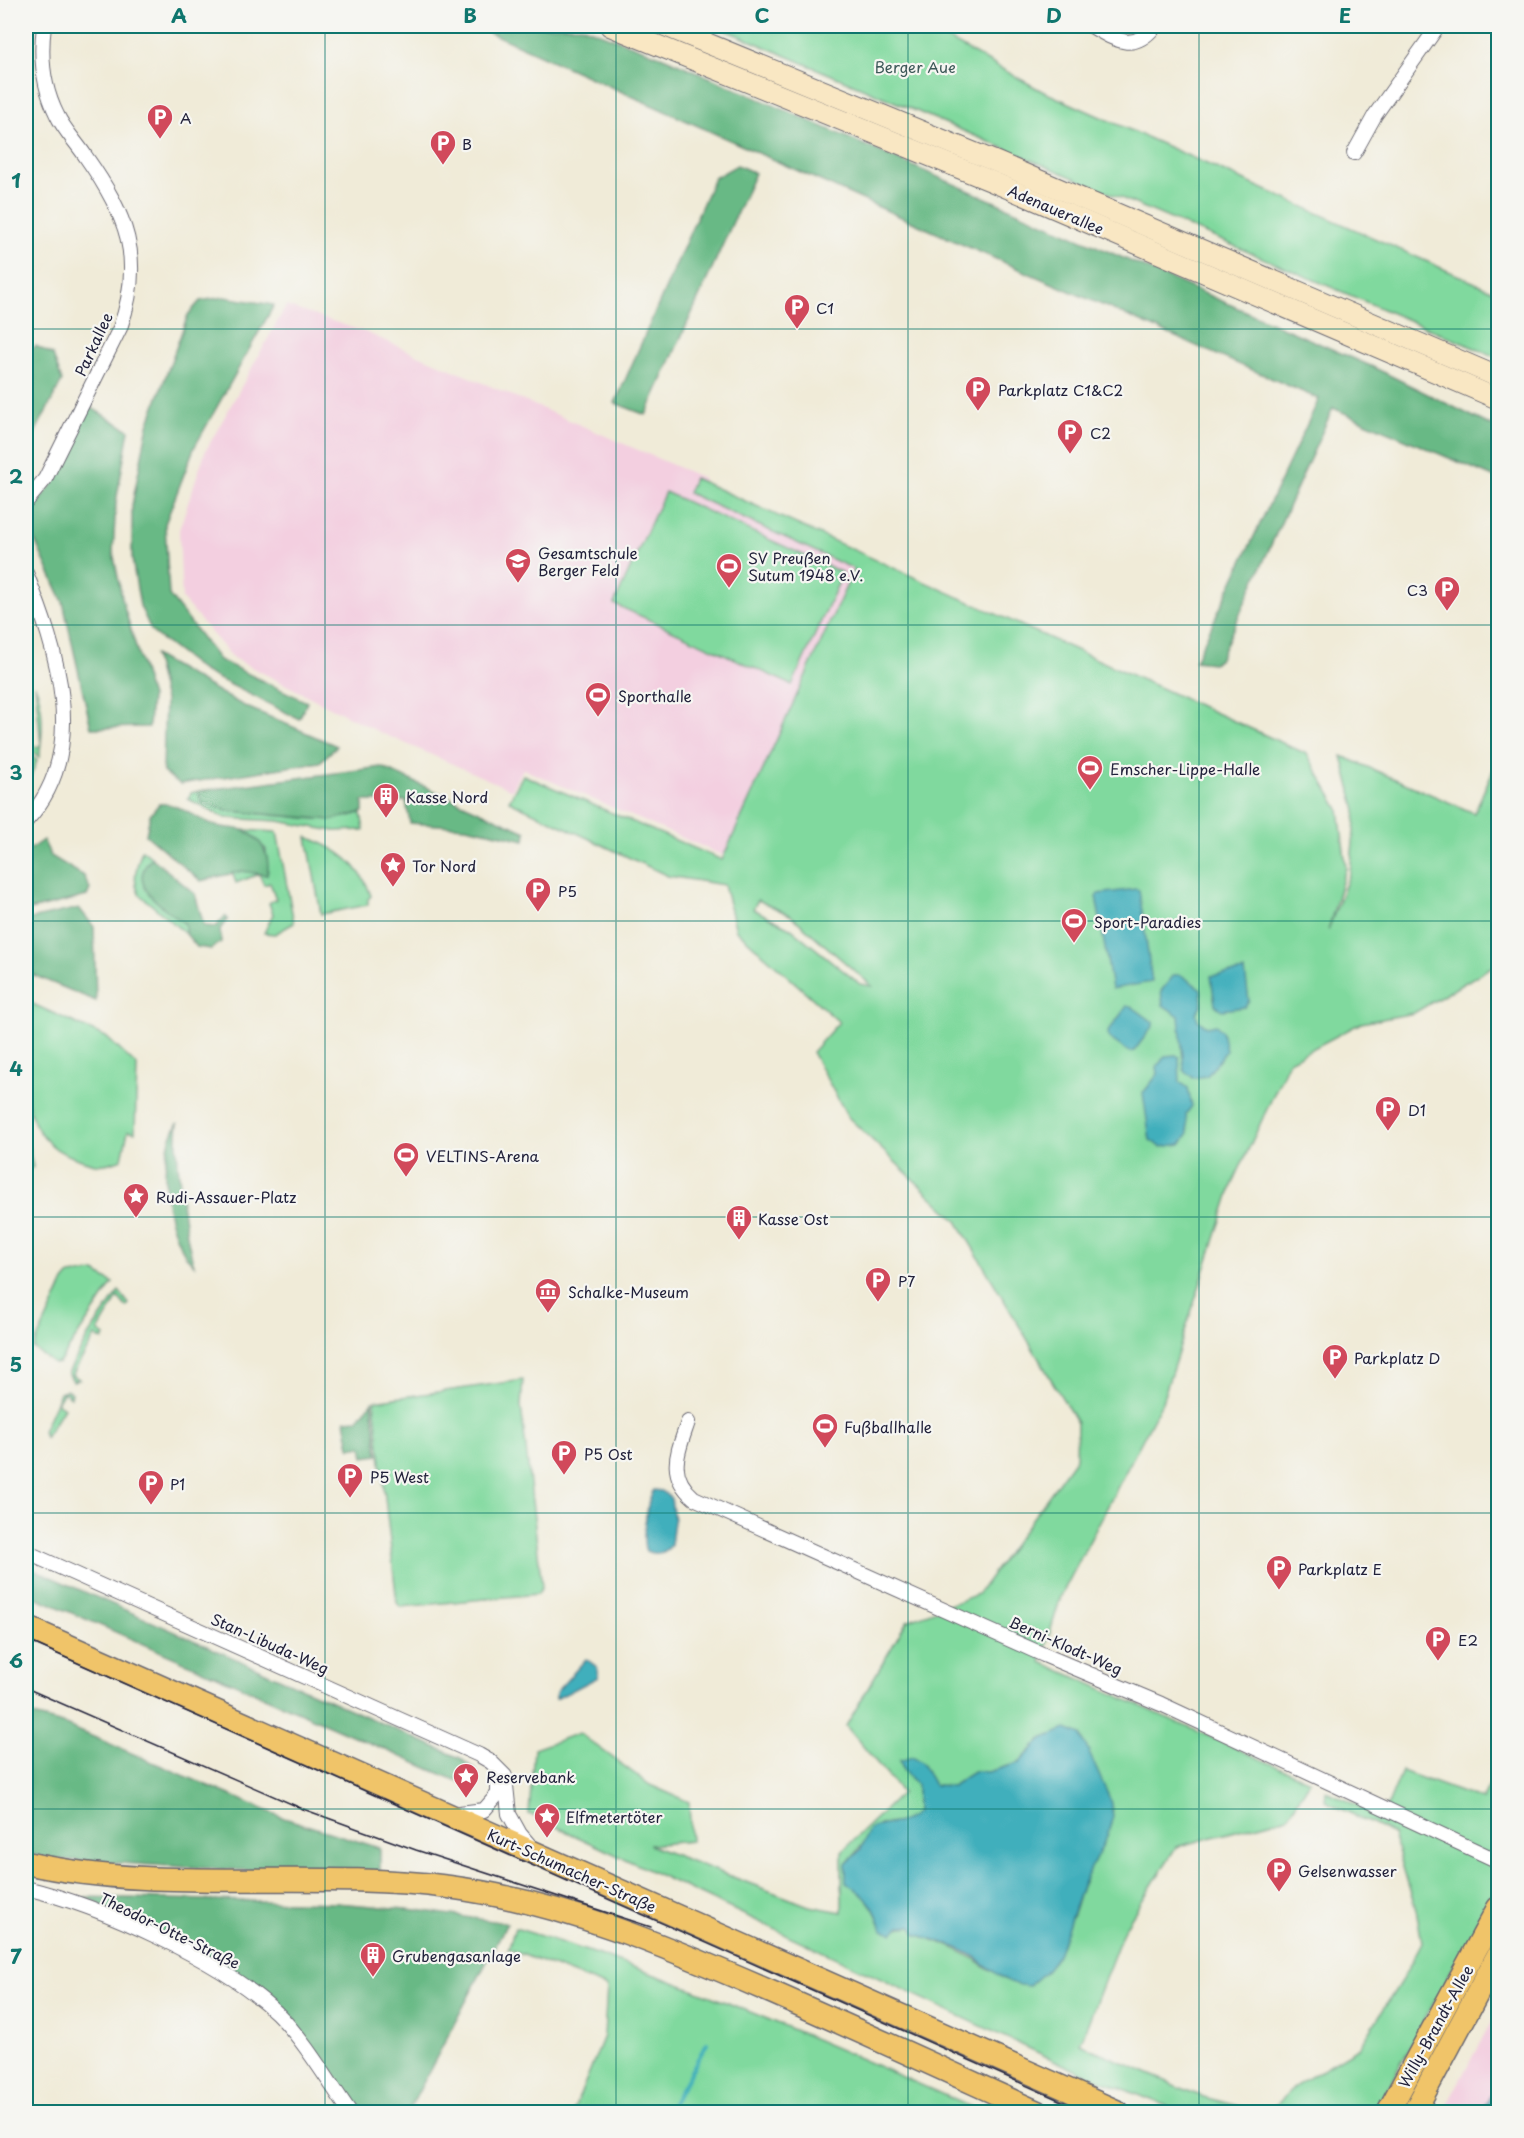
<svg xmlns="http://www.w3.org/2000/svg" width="1524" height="2138" viewBox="0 0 1524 2138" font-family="'Playpen Sans',sans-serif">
<rect width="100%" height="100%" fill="#f6f6f2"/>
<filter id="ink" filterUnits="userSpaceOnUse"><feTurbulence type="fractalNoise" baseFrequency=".0167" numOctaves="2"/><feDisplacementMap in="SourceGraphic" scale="12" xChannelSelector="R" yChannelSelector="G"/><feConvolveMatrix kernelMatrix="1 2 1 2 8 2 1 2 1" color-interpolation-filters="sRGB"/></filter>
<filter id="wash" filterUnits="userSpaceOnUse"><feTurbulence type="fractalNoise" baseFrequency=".008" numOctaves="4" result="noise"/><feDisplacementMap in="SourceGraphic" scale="24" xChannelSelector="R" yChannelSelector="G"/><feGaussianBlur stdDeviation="1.35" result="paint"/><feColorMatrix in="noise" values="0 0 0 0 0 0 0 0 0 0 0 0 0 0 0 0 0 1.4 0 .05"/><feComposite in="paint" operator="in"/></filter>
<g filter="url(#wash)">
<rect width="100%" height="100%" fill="#f0ebd8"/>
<g fill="#f3cfe0">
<path d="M286 306 365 332 703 478 698 493 862 569 731 859 523 769 512 790 379 732 233 658 182 599 179 530 205 452Z"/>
<path d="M1498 2009V2112H1443Z"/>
</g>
<g fill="#80d99e" stroke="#517e6c" stroke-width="1.5" fill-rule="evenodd">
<path d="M716 26H924L1042 91 1498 293V358Z"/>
<path d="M694 478 1307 754 1339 809 1346 868 1328 930 1350 873 1356 811 1342 756 1474 813 1498 759V963L1414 1013 1361 1023 1289 1061 1233 1183 1162 1402 1061 1596 1041 1662 1310 1781 1288 1817 1176 1847 1124 1929 1080 2044 1200 2096 1260 2112H1182L1075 2070 529 1814 534 1749 579 1733 650 1785 689 1802 691 1841 649 1845 809 1906 842 1912V1851L902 1793 846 1726 907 1621 978 1594 1076 1458 1077 1423 957 1221 848 1117 812 1052 839 1022 736 930 724 885 668 876 509 801 523 775 722 860 854 569 688 493ZM758 900 790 915 872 986 860 984 790 928 753 909ZM1081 1735 1087 1749 1107 1836 1082 1886 1072 1917 991 1971C968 1952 945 1944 916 1934L912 1926 882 1930C876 1907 866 1896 846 1881V1864L879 1825 909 1821 917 1811V1786L903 1770 900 1760 921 1762 934 1785 952 1786 975 1771 988 1772 1019 1763 1042 1739Z"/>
<path d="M665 492 843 573 792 685 614 604Z"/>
<path d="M35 685C44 704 43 735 39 757L26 745V738L37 748 41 744Z"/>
<path d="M26 751 37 761 26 787Z"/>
<path d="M199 791V796L229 811 315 819 346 817 361 813 364 830 334 831 278 821 225 818 188 799 191 793Z"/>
<path d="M243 830 277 832 294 923 275 934 264 933 273 914 269 903 276 899 270 883 264 885 259 874 236 883 232 872 247 871 267 875 266 849Z"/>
<path d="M307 837C337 848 361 864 371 896L368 899V905L321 914Z"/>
<path d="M142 850 152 858 147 863 185 924 186 934 140 895C131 880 137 866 142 850Z"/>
<path d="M26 1001 106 1037 137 1066 135 1132 128 1131 122 1159C99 1168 95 1165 73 1157 10 1136 25 1053 26 1001Z"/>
<path d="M26 1137 33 1167 26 1172Z"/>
<path d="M95 1272 113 1283 59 1363 54 1364 33 1348 64 1282 70 1275Z"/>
<path d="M119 1291 129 1304 126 1307 118 1297 98 1331 105 1336 103 1340 95 1336 72 1375 79 1379 73 1381 68 1373 88 1336Z"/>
<path d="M523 1380 521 1406 542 1587 538 1594 401 1607 397 1603 374 1401Z"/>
<path d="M66 1390 72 1393 71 1397 64 1392 57 1403 64 1408 45 1438 43 1431 60 1393Z"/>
<path d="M1498 1769V1884L1375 2112H1269L1299 2083 1360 2047 1403 1978 1422 1942 1416 1910 1393 1834 1325 1801 1326 1791 1383 1817 1402 1771 1482 1800Z"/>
<path d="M515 1928C676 1976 829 2044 982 2112H573L604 2036 607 1987 508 1949Z"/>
</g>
<g fill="#68b985" stroke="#456e60" stroke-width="1.5">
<path d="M475 26H581L663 57 1373 367 1498 429V479L1333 408 1219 660 1213 663 1195 661 1319 399 959 243Z"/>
<path d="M737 165 755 173 646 415 615 403 714 178Z"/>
<path d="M224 297 274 305 194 448 165 524 169 595 219 660 307 702 299 719 203 671 152 632 140 606 132 559V505L148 425 188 315 200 301Z"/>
<path d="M36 346 53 355 62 381 26 450V353Z"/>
<path d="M90 407 129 430 116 502 113 552 123 603 151 697 149 727 91 728 63 602 26 521V515L52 485Z"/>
<path d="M154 655 242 705 337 746 320 762 180 784 163 772 165 700Z"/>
<path d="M381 767 526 832 525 840 466 827 410 823 406 801H363V812L332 820 229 811 201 803 199 791Z"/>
<path d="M159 804C177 802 195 818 211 824 221 829 233 827 243 830 262 838 271 856 267 875L242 871 201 881 146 835 150 815Z"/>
<path d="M43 840 51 856 84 876 90 889 87 896 26 911V852Z"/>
<path d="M152 858 195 894 204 926 216 927 225 916 228 919 220 929 221 942 211 949 197 947 186 934 185 924C165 908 123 885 152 858Z"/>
<path d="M79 908 94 927 96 1001 26 972V920Z"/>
<path d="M178 1123C174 1153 185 1236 194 1265 164 1237 155 1157 178 1123Z"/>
<path d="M372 1402 378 1455 364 1457 362 1446 350 1448 345 1420 358 1419Z"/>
<path d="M26 1566 460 1758 476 1771 479 1781 473 1786 466 1785 26 1593Z"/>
<path d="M26 1714 63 1724 284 1818 380 1848V1871L238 1870 50 1859 26 1853Z"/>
<path d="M84 1897 338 1903 417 1910 507 1923 408 2112H356L278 2011 130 1920Z"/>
</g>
<g fill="#40afbc" stroke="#31687c" stroke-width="1.5">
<path d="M1136 889 1139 890 1152 982 1112 989 1096 896 1098 894Z"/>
<path d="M1245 971 1249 1001 1245 1007 1222 1010 1215 1005 1211 976Z"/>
<path d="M1174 975H1181L1201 989 1202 1004 1196 1013 1198 1020 1207 1027 1216 1025 1222 1031 1226 1051 1207 1076 1193 1078 1184 1070 1179 1016 1163 1005 1161 991Z"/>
<path d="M1127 1006H1131L1153 1022V1026L1134 1051 1129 1052 1109 1038 1108 1032Z"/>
<path d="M1176 1055 1179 1057 1180 1082 1188 1088 1192 1106 1186 1114 1188 1134 1181 1144 1161 1147 1150 1140 1143 1093 1158 1074 1157 1067 1165 1056Z"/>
<path d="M654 1490 662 1491 671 1498 674 1521 671 1545C665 1554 655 1555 646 1551 641 1541 647 1498 654 1490Z"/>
<path d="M586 1659 597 1667 598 1677 556 1699V1692Z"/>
<path d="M1066 1729 1081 1735 1110 1799 1113 1816 1107 1836 1082 1886 1058 1955 1045 1972 1029 1986C1001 1984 995 1970 973 1956 956 1945 936 1941 916 1934L912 1926H901L893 1933 882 1930C876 1906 866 1896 846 1882V1864L861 1849 869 1829C887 1822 905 1826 917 1811V1786L903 1770 900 1761 912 1757 921 1762 934 1785 952 1786 975 1771 988 1772 1019 1763 1042 1739Z"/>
<path d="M1494 2088 1498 2091V2103L1493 2112H1481Z"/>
</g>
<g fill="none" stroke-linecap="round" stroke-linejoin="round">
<path stroke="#40afbc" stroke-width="4" d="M668 2112 707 2043"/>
</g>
</g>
<g filter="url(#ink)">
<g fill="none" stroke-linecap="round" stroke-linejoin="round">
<g stroke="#6a6872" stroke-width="16">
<g id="street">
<path d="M1091 26C1116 40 1133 53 1155 26"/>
<path d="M1354 153 1375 115 1438 26"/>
<path d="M26 502 45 479 120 328C145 258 126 214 86 157 77 143 64 130 57 115 43 87 40 56 44 26"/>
<path d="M26 573C57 650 91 752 26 821"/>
<path d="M688 1422C678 1452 666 1474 694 1498L1044 1655 1161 1704 1498 1861"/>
<path d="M26 1552 479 1755 491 1762 505 1776 509 1814 520 1834 531 1847"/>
<path d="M452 1814 484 1810 498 1794V1774"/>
<path d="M26 1888C100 1906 222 1960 277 2013 304 2040 328 2081 350 2112"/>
</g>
</g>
<g stroke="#6a6872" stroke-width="22">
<g id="secondary">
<path d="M610 26 991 181 1498 399"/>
<path d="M665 26 999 163 1498 377"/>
</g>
</g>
<g stroke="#6a6872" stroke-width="25">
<g id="primary">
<path d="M26 1627 1118 2112"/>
<path d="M26 1863C163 1894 310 1869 449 1887 562 1902 668 1947 771 1992 860 2031 949 2072 1037 2112"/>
<path d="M1388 2112 1498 1908"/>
<path d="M1414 2112 1498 1955"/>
</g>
</g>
<use href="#street" stroke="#fff" stroke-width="14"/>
<use href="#secondary" stroke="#f9e7c3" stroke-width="20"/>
<use href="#primary" stroke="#f0c469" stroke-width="22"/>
<g stroke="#22223b" stroke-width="1.5">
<path d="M26 1640 1086 2112"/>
<path d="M26 1688 303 1809 416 1850 651 1927"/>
</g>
</g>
</g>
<path fill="none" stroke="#0f766e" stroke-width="1.5" stroke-opacity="0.55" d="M325 26V2112M616 26V2112M908 26V2112M1199 26V2112M26 329H1498M26 625H1498M26 921H1498M26 1217H1498M26 1513H1498M26 1809H1498"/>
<defs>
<g id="parking-pin" transform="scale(1.35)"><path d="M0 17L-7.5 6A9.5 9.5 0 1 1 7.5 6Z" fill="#d1495b" stroke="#f6f6f2"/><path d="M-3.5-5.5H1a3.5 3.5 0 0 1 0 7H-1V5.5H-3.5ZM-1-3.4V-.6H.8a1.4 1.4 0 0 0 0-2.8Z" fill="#fff"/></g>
<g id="school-pin" transform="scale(1.35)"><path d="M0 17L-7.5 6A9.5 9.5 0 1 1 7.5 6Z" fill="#d1495b" stroke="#f6f6f2"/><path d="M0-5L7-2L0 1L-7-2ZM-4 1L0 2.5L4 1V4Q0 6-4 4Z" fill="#fff"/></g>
<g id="stadium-pin" transform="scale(1.35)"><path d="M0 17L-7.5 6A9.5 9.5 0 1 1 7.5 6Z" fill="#d1495b" stroke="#f6f6f2"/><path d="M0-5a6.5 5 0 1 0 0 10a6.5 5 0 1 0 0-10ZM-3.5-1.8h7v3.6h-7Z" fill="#fff"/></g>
<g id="building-pin" transform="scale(1.35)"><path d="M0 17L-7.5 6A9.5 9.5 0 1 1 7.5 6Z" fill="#d1495b" stroke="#f6f6f2"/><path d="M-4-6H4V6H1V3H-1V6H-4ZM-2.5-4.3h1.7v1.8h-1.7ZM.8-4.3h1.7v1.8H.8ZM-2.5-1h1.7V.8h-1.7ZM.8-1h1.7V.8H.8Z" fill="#fff"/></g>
<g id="sight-pin" transform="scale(1.35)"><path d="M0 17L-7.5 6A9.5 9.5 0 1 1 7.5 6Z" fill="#d1495b" stroke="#f6f6f2"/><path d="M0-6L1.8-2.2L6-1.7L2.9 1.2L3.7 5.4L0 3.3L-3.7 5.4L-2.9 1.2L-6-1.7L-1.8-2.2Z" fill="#fff"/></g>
<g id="museum-pin" transform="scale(1.35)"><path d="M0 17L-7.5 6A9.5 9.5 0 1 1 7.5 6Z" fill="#d1495b" stroke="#f6f6f2"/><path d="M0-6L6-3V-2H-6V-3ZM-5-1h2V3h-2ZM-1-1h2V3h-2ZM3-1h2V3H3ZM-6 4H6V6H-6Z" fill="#fff"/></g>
</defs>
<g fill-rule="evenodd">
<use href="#parking-pin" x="160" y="117"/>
<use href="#parking-pin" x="443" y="143"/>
<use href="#parking-pin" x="797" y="307"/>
<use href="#parking-pin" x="978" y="389"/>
<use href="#parking-pin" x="1070" y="432"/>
<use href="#school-pin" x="518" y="561"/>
<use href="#stadium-pin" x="729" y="566"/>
<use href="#parking-pin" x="1447" y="589"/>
<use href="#stadium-pin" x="598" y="695"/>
<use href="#stadium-pin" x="1090" y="768"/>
<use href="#building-pin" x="386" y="796"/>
<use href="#sight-pin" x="393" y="865"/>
<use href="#parking-pin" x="538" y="890"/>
<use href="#stadium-pin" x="1074" y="921"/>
<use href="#parking-pin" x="1388" y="1109"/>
<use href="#stadium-pin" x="406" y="1155"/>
<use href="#sight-pin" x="136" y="1196"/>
<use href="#building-pin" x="739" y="1218"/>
<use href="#parking-pin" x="878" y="1280"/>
<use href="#museum-pin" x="548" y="1291"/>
<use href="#parking-pin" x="1335" y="1357"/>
<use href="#stadium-pin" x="825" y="1426"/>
<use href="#parking-pin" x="564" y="1453"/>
<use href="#parking-pin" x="350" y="1476"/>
<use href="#parking-pin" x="151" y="1483"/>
<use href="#parking-pin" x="1279" y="1568"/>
<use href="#parking-pin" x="1438" y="1639"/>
<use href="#sight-pin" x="466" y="1776"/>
<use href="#sight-pin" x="547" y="1816"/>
<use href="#parking-pin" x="1279" y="1870"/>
<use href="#building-pin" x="373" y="1955"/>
</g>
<g text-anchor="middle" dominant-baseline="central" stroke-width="4.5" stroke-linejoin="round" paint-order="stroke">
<g font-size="15" fill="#3e5959" stroke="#f6f6f2">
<text x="915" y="66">Berger Aue</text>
</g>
<g font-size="15" fill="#22223b" stroke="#f6f6f2" text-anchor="start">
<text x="180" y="117">A</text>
<text x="462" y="143">B</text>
<text x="816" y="307">C1</text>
<text x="998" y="389">Parkplatz C1&amp;C2</text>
<text x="1090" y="432">C2</text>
<text x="538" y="552">Gesamtschule<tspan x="538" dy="17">Berger Feld</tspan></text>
<text x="748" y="557">SV Preußen<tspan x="748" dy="17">Sutum 1948 e.V.</tspan></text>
<text x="1428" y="589" text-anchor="end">C3</text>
<text x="618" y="695">Sporthalle</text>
<text x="1110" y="768">Emscher-Lippe-Halle</text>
<text x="406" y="796">Kasse Nord</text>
<text x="412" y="865">Tor Nord</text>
<text x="558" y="890">P5</text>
<text x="1094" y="921">Sport-Paradies</text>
<text x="1408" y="1109">D1</text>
<text x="426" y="1155">VELTINS-Arena</text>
<text x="156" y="1196">Rudi-Assauer-Platz</text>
<text x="758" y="1218">Kasse Ost</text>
<text x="898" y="1280">P7</text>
<text x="568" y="1291">Schalke-Museum</text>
<text x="1354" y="1357">Parkplatz D</text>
<text x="844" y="1426">Fußballhalle</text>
<text x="584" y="1453">P5 Ost</text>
<text x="370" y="1476">P5 West</text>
<text x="170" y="1483">P1</text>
<text x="1298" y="1568">Parkplatz E</text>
<text x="1458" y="1639">E2</text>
<text x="486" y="1776">Reservebank</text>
<text x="566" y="1816">Elfmetertöter</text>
<text x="1298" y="1870">Gelsenwasser</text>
<text x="392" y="1955">Grubengasanlage</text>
</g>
<g font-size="15" fill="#22223b" stroke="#f6f6f2">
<text transform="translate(1056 209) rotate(23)">Adenauerallee</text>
<text transform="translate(93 344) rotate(-65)">Parkallee</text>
<text transform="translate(270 1643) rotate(24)">Stan-Libuda-Weg</text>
<text transform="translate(1066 1645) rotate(24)">Berni-Klodt-Weg</text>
<text transform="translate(572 1870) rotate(24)">Kurt-Schumacher-Straße</text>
<text transform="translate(170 1930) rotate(26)">Theodor-Otte-Straße</text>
<text transform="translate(1435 2026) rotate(-61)">Willy-Brandt-Allee</text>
</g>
</g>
<rect width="1524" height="2138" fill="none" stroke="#f6f6f2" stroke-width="66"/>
<rect x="33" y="33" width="1458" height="2072" fill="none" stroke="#0f766e" stroke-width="2"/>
<g font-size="20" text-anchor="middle" font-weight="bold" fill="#0f766e">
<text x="179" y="23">A</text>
<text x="470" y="23">B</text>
<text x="762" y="23">C</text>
<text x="1054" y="23">D</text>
<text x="1345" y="23">E</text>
<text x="16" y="188">1</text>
<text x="16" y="484">2</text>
<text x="16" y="780">3</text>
<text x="16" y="1076">4</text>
<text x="16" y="1372">5</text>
<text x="16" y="1668">6</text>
<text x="16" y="1964">7</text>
</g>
</svg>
